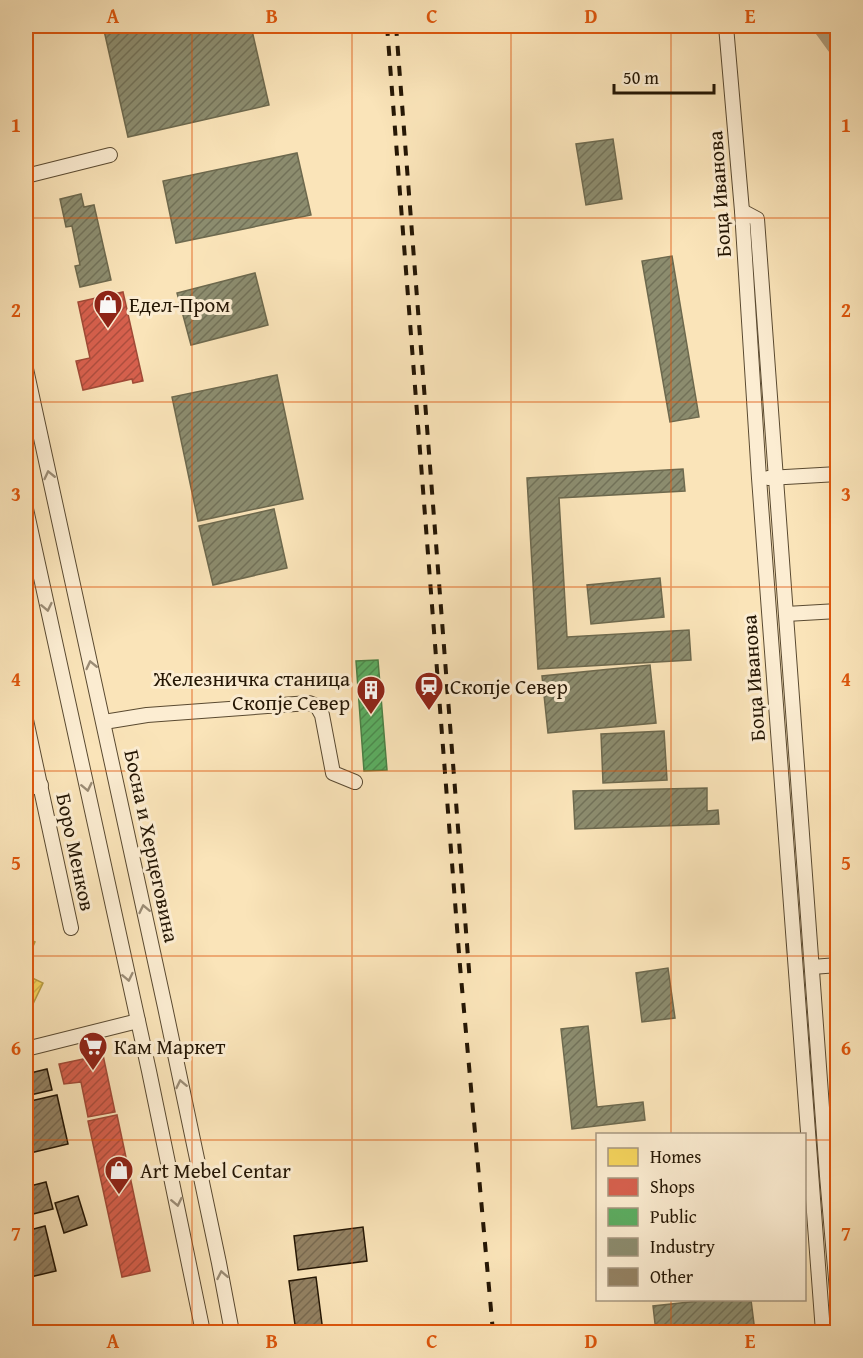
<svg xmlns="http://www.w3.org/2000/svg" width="863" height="1358" viewBox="0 0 863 1358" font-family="'Gentium Book Plus',serif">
<defs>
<pattern id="homes-hatch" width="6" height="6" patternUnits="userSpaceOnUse" patternTransform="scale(1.5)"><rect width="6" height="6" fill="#f6d55c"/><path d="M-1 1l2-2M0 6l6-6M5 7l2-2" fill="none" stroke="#d3b64e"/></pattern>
<pattern id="shops-hatch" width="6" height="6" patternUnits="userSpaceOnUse" patternTransform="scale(1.5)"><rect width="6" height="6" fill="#d6604d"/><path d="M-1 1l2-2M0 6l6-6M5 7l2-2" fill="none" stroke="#ad4e3e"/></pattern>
<pattern id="public-hatch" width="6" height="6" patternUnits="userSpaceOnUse" patternTransform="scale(1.5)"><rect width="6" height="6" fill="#5aae61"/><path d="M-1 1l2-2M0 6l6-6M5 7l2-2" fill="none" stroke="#4a8d4e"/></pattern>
<pattern id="industry-hatch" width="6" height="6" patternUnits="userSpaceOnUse" patternTransform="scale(1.5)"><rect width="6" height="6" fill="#8c8c6e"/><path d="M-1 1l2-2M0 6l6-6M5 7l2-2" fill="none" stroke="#727158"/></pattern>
<pattern id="building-hatch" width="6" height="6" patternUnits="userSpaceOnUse" patternTransform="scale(1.5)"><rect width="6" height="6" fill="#938162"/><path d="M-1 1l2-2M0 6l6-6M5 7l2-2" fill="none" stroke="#78694f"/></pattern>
</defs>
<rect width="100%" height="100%" fill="#fae4b9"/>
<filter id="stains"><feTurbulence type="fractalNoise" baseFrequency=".00333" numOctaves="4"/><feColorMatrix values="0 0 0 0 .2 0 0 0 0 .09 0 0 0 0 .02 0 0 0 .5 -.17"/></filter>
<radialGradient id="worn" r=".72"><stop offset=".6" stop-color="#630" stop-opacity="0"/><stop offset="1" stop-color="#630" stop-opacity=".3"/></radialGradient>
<g fill="url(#homes-hatch)" stroke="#b79c42" stroke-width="1.5">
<path d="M26 938 35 942 26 962Z"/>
<path d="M26 975 43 983 32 1006 26 1003Z"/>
</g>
<g fill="url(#shops-hatch)" stroke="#a14a37" stroke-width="1.5">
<path d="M123 292 143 381 133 383 132 379 83 390 76 361 90 358 78 302Z"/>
<path d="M103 1055 115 1112 88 1117 81 1082 64 1084 59 1064Z"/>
<path d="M117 1115 150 1271 122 1277 88 1121Z"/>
</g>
<path fill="url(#public-hatch)" stroke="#4a8045" stroke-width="1.5" d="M378 660 387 770 364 771 356 661Z"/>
<g fill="url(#industry-hatch)" stroke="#6d694e" stroke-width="1.5">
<path d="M103 26H251L269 105 128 137Z"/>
<path d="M613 139 622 199 586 205 576 144Z"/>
<path d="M297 153 311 215 176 243 163 181Z"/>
<path d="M81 194 84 207 94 205 111 280 80 287 75 266 80 265 72 226 66 227 60 199Z"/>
<path d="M672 256 699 417 670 422 642 261Z"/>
<path d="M255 273 268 325 191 345 177 293Z"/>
<path d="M277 375 303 499 198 521 172 397Z"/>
<path d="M683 469 685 491 559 498 567 637 689 630 691 660 538 669 527 478Z"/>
<path d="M274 509 287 568 213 585 199 526Z"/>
<path d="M660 578 664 617 591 624 587 585Z"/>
<path d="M650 665 656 723 548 733 542 676Z"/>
<path d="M664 731 667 780 603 783 601 734Z"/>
<path d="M707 788V811L718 810 719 824 575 829 573 791Z"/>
<path d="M668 968 675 1018 642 1022 636 973Z"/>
<path d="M588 1026 597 1107 643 1102 645 1120 572 1129 561 1029Z"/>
<path d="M708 1300H751L755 1332H656L653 1306Z"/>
</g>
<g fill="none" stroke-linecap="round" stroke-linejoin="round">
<path stroke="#b19e7b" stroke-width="24" d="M825 26 838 44"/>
</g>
<g fill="url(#building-hatch)" stroke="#241604" stroke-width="1.5">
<path d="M838 992V1049H837L830 993Z"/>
<path d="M47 1069 52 1090 26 1096V1074Z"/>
<path d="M57 1095 68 1144 26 1154V1102Z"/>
<path d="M46 1182 53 1209 29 1215 26 1201V1187Z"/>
<path d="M78 1196 87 1225 64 1233 55 1203Z"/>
<path d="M45 1226 56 1271 26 1278V1231Z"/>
<path d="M363 1227 367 1261 298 1270 294 1236Z"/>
<path d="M316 1277 323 1332H296L289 1281Z"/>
</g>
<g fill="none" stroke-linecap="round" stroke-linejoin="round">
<g stroke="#5a4a31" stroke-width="16">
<g id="minor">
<path d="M726 26 742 211 759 478 823 1332"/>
<path d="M26 176 110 155"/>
<path d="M742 211 757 219 827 1176 838 1302"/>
<path d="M26 369 165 1007 219 1263 232 1332"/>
<path d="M768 478 838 474"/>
<path d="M26 509 149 1071 203 1332"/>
<path d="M786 614 838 611"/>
<path d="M26 720 71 928"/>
<path d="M104 722 147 715 309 703 317 706 322 715 333 773 355 782"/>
<path d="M26 789 41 785"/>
<path d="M812 967 838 965"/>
<path d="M26 1049 138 1021"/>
</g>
</g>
<use href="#minor" stroke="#fcedd2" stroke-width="14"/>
<g stroke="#241604" stroke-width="4" stroke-dasharray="10 10" stroke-linecap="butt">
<path d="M387 26 460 966 493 1332"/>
<path d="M396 26 470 983"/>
</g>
</g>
<defs><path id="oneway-chevron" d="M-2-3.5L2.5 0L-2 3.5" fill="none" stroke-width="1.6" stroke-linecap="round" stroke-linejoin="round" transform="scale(1.5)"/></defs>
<g stroke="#9b8c75">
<use href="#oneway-chevron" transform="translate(49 475) rotate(-103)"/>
<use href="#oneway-chevron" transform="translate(47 607) rotate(78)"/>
<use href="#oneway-chevron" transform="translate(91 665) rotate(-103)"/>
<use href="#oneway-chevron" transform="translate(87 787) rotate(78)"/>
<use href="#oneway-chevron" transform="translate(144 909) rotate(-102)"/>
<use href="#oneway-chevron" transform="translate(128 977) rotate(78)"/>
<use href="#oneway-chevron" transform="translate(181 1084) rotate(-102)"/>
<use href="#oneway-chevron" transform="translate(177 1202) rotate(78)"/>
<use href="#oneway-chevron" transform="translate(222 1275) rotate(-101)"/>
</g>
<path fill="none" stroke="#de560c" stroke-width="1.5" stroke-opacity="0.55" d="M192 26V1332M352 26V1332M511 26V1332M671 26V1134M26 218H838M26 402H838M26 587H838M26 771H838M26 956H838M26 1140H598M804 1140H838M671 1300V1332"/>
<defs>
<g id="shop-pin" transform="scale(1.5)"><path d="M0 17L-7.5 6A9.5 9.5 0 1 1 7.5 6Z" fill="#8f2418" stroke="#fcedd2"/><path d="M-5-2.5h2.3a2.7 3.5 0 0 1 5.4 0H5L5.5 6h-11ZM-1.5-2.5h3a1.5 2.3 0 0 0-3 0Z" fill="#fff"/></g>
<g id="station-pin" transform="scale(1.5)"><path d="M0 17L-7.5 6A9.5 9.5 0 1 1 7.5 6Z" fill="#8f2418" stroke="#fcedd2"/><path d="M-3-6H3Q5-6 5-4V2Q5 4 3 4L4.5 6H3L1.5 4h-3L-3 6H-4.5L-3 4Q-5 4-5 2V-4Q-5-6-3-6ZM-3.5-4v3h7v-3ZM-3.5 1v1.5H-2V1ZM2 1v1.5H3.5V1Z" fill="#fff"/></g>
<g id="building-pin" transform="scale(1.5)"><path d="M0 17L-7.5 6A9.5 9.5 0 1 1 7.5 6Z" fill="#8f2418" stroke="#fcedd2"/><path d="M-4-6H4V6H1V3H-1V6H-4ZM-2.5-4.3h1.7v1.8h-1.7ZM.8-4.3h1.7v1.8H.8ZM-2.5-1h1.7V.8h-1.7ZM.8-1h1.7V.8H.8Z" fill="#fff"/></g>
<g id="supermarket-pin" transform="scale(1.5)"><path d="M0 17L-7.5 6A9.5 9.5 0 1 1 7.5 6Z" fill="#8f2418" stroke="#fcedd2"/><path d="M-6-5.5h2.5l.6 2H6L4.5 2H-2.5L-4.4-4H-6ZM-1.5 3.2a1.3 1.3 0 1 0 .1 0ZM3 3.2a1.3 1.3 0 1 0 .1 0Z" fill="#fff"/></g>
</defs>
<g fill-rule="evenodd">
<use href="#shop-pin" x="108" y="304"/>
<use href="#station-pin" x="429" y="686"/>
<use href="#building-pin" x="371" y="690"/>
<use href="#supermarket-pin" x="93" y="1046"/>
<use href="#shop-pin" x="119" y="1170"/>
</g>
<g text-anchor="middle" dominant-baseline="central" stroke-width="6" stroke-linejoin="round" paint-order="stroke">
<g font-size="21" fill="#241604" stroke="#fcedd2">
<text transform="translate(719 194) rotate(-94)">Боца Иванова</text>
<text transform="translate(753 678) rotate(-94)">Боца Иванова</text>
<text transform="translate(152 846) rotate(78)">Босна и Херцеговина</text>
<text transform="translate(76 852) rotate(78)">Боро Менков</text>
</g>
<g font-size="21" fill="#241604" stroke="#fcedd2" text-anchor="start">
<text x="129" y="304">Едел-Пром</text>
<text x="350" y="678" text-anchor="end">Железничка станица<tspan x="350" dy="24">Скопје Север</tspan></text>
<text x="450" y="686">Скопје Север</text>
<text x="114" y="1046">Кам Маркет</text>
<text x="140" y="1170">Art Mebel Centar</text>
</g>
</g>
<rect width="863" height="1358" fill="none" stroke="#fae4b9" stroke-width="66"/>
<rect x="596" y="1133" width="210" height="168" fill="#fcedd2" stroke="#a69780" stroke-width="1.5"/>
<rect x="608" y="1148" width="30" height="18" fill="#f6d55c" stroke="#a69780" stroke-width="1.5"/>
<text x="650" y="1163" font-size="18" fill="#241604">Homes</text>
<rect x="608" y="1178" width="30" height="18" fill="#d6604d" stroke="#a69780" stroke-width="1.5"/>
<text x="650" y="1193" font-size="18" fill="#241604">Shops</text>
<rect x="608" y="1208" width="30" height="18" fill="#5aae61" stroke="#a69780" stroke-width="1.5"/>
<text x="650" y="1223" font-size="18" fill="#241604">Public</text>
<rect x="608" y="1238" width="30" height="18" fill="#8c8c6e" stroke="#a69780" stroke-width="1.5"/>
<text x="650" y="1253" font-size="18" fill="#241604">Industry</text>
<rect x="608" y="1268" width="30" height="18" fill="#938162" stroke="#a69780" stroke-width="1.5"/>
<text x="650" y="1283" font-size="18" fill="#241604">Other</text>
<path d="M614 84v9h100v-9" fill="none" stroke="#241604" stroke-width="3"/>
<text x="623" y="84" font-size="18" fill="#241604" stroke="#fcedd2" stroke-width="4.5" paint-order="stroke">50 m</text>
<rect x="33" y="33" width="797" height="1292" fill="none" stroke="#de560c" stroke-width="2"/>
<g font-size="20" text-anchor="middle" font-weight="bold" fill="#de560c">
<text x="113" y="23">A</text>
<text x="272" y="23">B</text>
<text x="432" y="23">C</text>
<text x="591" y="23">D</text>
<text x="750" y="23">E</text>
<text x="16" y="132">1</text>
<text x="846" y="132">1</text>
<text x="16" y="317">2</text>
<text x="846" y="317">2</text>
<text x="16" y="501">3</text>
<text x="846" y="501">3</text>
<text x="16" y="686">4</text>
<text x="846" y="686">4</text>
<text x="16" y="870">5</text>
<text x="846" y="870">5</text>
<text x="16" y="1055">6</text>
<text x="846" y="1055">6</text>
<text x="16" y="1240">7</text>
<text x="846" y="1240">7</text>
<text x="113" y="1348">A</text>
<text x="272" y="1348">B</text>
<text x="432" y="1348">C</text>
<text x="591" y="1348">D</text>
<text x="750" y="1348">E</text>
</g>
<rect width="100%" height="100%" filter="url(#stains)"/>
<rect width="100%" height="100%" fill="url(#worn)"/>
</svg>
